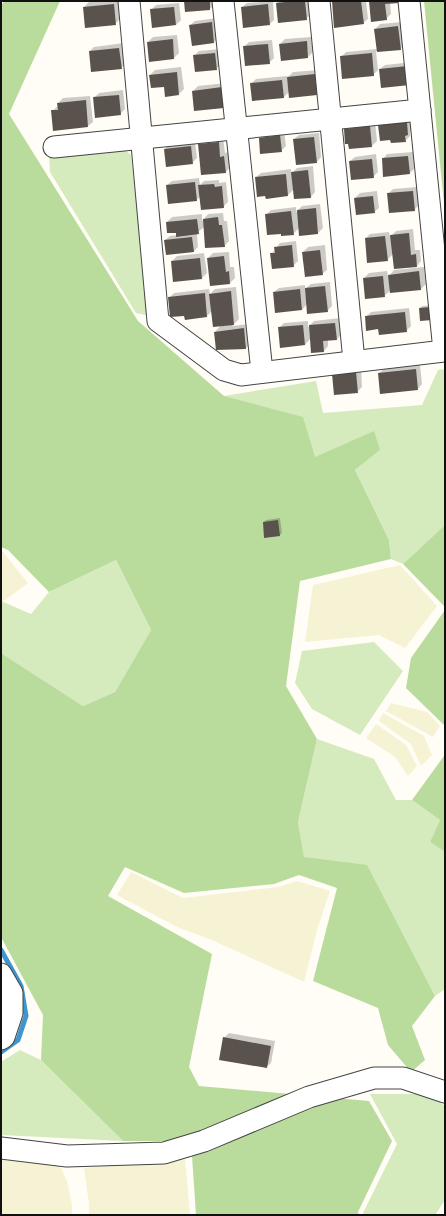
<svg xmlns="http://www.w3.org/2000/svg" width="446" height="1216" viewBox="0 0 446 1216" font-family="Georgia,serif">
<rect width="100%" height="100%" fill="#fffdf5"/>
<g fill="#f6f3d4">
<path d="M1 552H3L28 583 4 601 1 600Z"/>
<path d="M400 565 437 606 405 648 379 635 305 642 313 585Z"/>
<path d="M391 703 427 712 440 726 433 737 386 711Z"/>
<path d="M383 713 424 736 432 755 421 766 411 744 379 721Z"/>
<path d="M376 724 406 745 417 766 408 776 395 757 366 738Z"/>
<path d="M131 872 183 898 278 887 297 881 330 891 317 930 304 982 214 941 177 927 117 895Z"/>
<path d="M1 1156 59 1164 67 1181 72 1205V1215H1Z"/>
<path d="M185 1158 190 1214 89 1215V1204L84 1168Z"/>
</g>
<g fill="#d5ebbd">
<path d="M124 149 131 155 150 316 136 313 50 172 49 156Z"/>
<path d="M445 369V525L403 564 391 559 389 540 355 470 380 450 315 457 224 396 316 381 323 413 422 405 438 370Z"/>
<path d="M116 560 151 630 115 692 83 706 1 653V601L31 614 49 592Z"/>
<path d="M374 642 403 671 360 735 312 709 295 683 302 651Z"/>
<path d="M317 739 374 759 396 800H412L440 820 430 842 445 852V989L435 996 367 866 304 858 298 822Z"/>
<path d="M20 1050 41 1060 123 1141 1 1135V1062Z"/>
<path d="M370 1094H427L445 1106V1200L435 1215H364L363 1213 397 1144Z"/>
</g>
<g fill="#b9dc9c">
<path d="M5 1H60L9 114 138 321 224 396 303 417 315 457 374 431 380 450 355 470 389 540 391 559 300 581 286 686 317 739 298 822 304 857 367 865 435 996 412 1026 425 1060 411 1072 388 1045 378 1008 313 981 337 888 299 875 274 884 184 893 125 867 108 896 212 954 189 1067 199 1086 369 1101 392 1141 358 1212 359 1215H196L192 1156 185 1141H123L41 1060 43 1015 1 937V653L83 706 115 692 151 630 116 560 49 592 8 550 1 547V5Z"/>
<path d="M424 1H445V214Z"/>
<path d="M445 525V607L403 564Z"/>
<path d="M445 610V726L406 688 411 658Z"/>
<path d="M445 750V852L430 842 440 820 412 800 444 756Z"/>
</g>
<g fill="#0003">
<path d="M118 1 120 19 115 24 84 7 89 2Z"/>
<path d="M185 1H215V4L210 9 186 11Z"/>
<path d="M273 1 274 20 270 24 242 7 247 3Z"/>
<path d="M279 1H310L311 14 306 19 277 3Z"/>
<path d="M333 1H366L368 19 363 23Z"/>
<path d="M370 1 390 3 391 14 386 19Z"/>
<path d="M179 3 181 20 176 25 151 10 156 5Z"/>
<path d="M217 18 218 38 214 42 190 25 195 21Z"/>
<path d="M403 22 405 44 400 49 376 51 378 70 373 75 341 57 346 52 377 49 375 29 380 24Z"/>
<path d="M177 35 179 53 174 58 150 61 148 42 153 37Z"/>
<path d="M311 37 313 52 308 57 281 60 280 44 285 39Z"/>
<path d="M272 40 274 58 269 63 244 47 249 42Z"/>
<path d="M124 43 126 63 121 68 90 51 94 47Z"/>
<path d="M220 49 221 64 216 69 194 56 199 51Z"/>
<path d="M413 62 415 79 380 69 385 65Z"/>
<path d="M181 67 184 89 179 94 150 75 155 70Z"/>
<path d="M319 70 321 89 317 94 290 91 284 97 251 84 256 79 287 76V78L293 72Z"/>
<path d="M226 83 228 102 193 91 198 86Z"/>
<path d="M123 90 125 109 120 114 94 98 99 93Z"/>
<path d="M90 96 93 122 88 126 52 111 58 106V103L63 98Z"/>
<path d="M411 118 412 129 410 132V136L405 141 379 125 384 121Z"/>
<path d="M375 122 377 141 372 146 350 148 345 129 350 125Z"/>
<path d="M284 131 286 146 281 151 260 138 265 133Z"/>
<path d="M319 133 321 157 317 162 294 139 299 135Z"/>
<path d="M223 138 225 153 229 152 230 167 226 172 199 145 204 140Z"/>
<path d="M195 142 197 158 192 163 165 149 170 144Z"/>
<path d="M413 152 415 168 410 173 384 175 383 159 387 154Z"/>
<path d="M376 154 378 172 373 177 350 161 355 157Z"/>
<path d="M313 166 315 192 311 197 294 189 288 195 266 198 256 177 261 173 291 169V174L297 168Z"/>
<path d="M199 178 200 185 204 181 219 180V183L226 182 228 202 223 207 200 197 196 200 167 185 172 181Z"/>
<path d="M417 187 419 205 414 210 388 194 393 189Z"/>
<path d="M377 191 379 208 374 212 355 198 360 193Z"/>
<path d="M320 204 323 228 318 233 299 228 293 234 266 215 271 210 296 207V212L302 206Z"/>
<path d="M223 213 224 221H227L229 241 224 246 204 227 197 233 198 247 193 252 165 240 170 236 177 235V231L167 222 172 217 202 214V221L208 214Z"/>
<path d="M413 229 415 250H420L421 261 417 266 393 254 387 260 366 238 370 234 389 232 390 237 396 231Z"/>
<path d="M296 241 298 261 293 266 272 253 280 243Z"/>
<path d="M325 245 327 270 322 274 303 252 308 247Z"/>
<path d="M229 252 230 267H234L235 278 230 283 211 285 208 258 213 253Z"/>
<path d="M204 253 207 273 202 278 172 261 177 256Z"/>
<path d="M424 267 426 284 421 289 391 292V290L384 296 364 278 369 273 387 271 388 277 394 270Z"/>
<path d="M330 282 332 306 327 311 307 304 302 310 274 292 279 288 305 285V289L311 284Z"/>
<path d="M236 287 239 319 232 326 249 324 251 343 246 348 217 349 215 332 221 325 212 311 207 316 185 315 169 298 174 293 209 289 210 294 215 289Z"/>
<path d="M432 305 421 320 420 308 422 306Z"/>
<path d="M409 308 411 326 406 331 379 328 366 317 371 312Z"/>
<path d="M340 318 342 334 337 339 328 340V346L324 351 311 338 305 345 279 328 284 323 308 321V327L314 321Z"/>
<path d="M420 365 422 384 418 389 379 373 384 369Z"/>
<path d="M361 368 362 387 357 392 333 375Z"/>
<path d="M280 518 282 533 280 535 264 522 266 520Z"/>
<path d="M229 1033 275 1041 271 1063 266 1067 224 1038Z"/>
</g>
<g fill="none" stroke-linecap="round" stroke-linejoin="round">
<path stroke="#3f96cf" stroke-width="5" d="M1 950 21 986 26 1016 18 1040 1 1052"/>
</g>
<g fill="#5a524d">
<path d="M184 1H210V10L185 12Z"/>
<path d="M294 1H305L307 20 278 23 276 3Z"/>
<path d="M332 1H361L364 24 334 28Z"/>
<path d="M369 1H399V3L385 4 387 20 371 22Z"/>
<path d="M114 4 116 25 85 28 83 7Z"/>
<path d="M268 4 270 25 243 28 241 7Z"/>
<path d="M174 7 176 25 152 28 150 9Z"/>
<path d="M212 22 214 43 192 46 189 25Z"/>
<path d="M398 26 401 50 377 52 374 29Z"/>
<path d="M173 39 174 59 149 62 147 42Z"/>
<path d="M307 41 308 58 281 61 279 44Z"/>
<path d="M268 44 270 64 245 66 243 46Z"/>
<path d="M119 48 122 69 91 72 89 51Z"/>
<path d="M215 53 217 70 195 72 193 55Z"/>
<path d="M372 53 374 76 342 79 340 56Z"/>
<path d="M408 66 410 85 381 88 379 69Z"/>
<path d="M177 72 179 95 165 97 164 87 151 88 149 75Z"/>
<path d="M315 74 317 95 289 98 287 77Z"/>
<path d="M282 80 284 98 252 101 250 83Z"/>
<path d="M222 87 224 108 194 111 192 91Z"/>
<path d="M119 95 121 115 95 118 93 97Z"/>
<path d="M86 100 88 127 53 131 51 110H58L57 103Z"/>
<path d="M407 122 408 135 405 136 406 142 391 143 390 140 380 141 378 125Z"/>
<path d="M370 126 372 147 349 149 348 144H345L344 129Z"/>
<path d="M280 135 282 152 260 154 259 138Z"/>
<path d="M314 137 317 163 296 165 293 139Z"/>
<path d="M219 142 220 157 224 156 226 173 201 175 198 144Z"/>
<path d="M191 146 193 164 166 167 164 149Z"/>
<path d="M408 156 410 174 383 177 382 158Z"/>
<path d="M372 159 374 178 351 180 349 161Z"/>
<path d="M308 170 311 198 294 199 291 172Z"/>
<path d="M286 174 288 196 266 199 265 196 257 197 255 177Z"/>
<path d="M195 182 197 201 168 204 166 185Z"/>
<path d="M214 184 215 187 222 186 224 208 201 210 198 185Z"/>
<path d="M413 191 415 211 389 213 387 193Z"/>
<path d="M373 196 375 213 356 215 354 198Z"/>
<path d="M316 208 318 234 299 236 297 210Z"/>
<path d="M291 211 294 235 281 236V234L267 235 265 214Z"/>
<path d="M218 217 219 225H222L225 247 205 248 203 219Z"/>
<path d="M197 219 199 234 176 237V233H167L166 222Z"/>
<path d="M409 233 411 255 416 254 417 267 394 269 390 235Z"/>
<path d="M385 236 388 261 367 263 365 238Z"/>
<path d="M192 237 194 252 166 255 164 240Z"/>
<path d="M292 245 294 267 272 269 270 253H275L274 247Z"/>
<path d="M320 250 323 275 305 277 302 252Z"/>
<path d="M224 256 226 272 229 271 230 284 210 286 207 258Z"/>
<path d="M200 258 202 279 173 282 171 261Z"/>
<path d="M419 271 421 290 390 293 388 275Z"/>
<path d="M383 276 385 297 365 299 363 278Z"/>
<path d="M325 286 328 312 307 314 305 288Z"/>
<path d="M300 289 302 310 275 313 273 292Z"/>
<path d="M231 291 234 325 213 327 209 294Z"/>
<path d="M205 293 207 317 185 320 184 316 170 317 168 297Z"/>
<path d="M430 307 432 320 420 321 419 308Z"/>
<path d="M405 312 407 332 379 335 378 329 366 331 365 316Z"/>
<path d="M335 323 337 340 323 341 324 352 311 353 309 325Z"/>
<path d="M303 325 305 345 280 348 278 327Z"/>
<path d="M244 328 246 349 216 350 214 332Z"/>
<path d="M416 369 418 390 380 394 378 373Z"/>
<path d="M356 372 358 393 334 395 332 374Z"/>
<path d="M278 520 280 536 264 538 263 522Z"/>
<path d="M223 1037 271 1046 267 1068 219 1060Z"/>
</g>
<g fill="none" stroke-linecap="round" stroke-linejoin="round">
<g stroke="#444" stroke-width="23">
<g id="minor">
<path d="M129 1 158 321 224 370 241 375 444 351 409 1"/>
<path d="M223 1 262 372"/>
<path d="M319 1 354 361"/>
<path d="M54 147 420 110"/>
<path d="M1 974 12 993V1013L4 1037 1 1039"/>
<path d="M1 1148 67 1156 164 1153 204 1141 309 1097 374 1078H403L445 1092"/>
</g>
</g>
<use href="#minor" stroke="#fff" stroke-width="21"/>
</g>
<rect width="446" height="1216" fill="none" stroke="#111111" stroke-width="4"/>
</svg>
